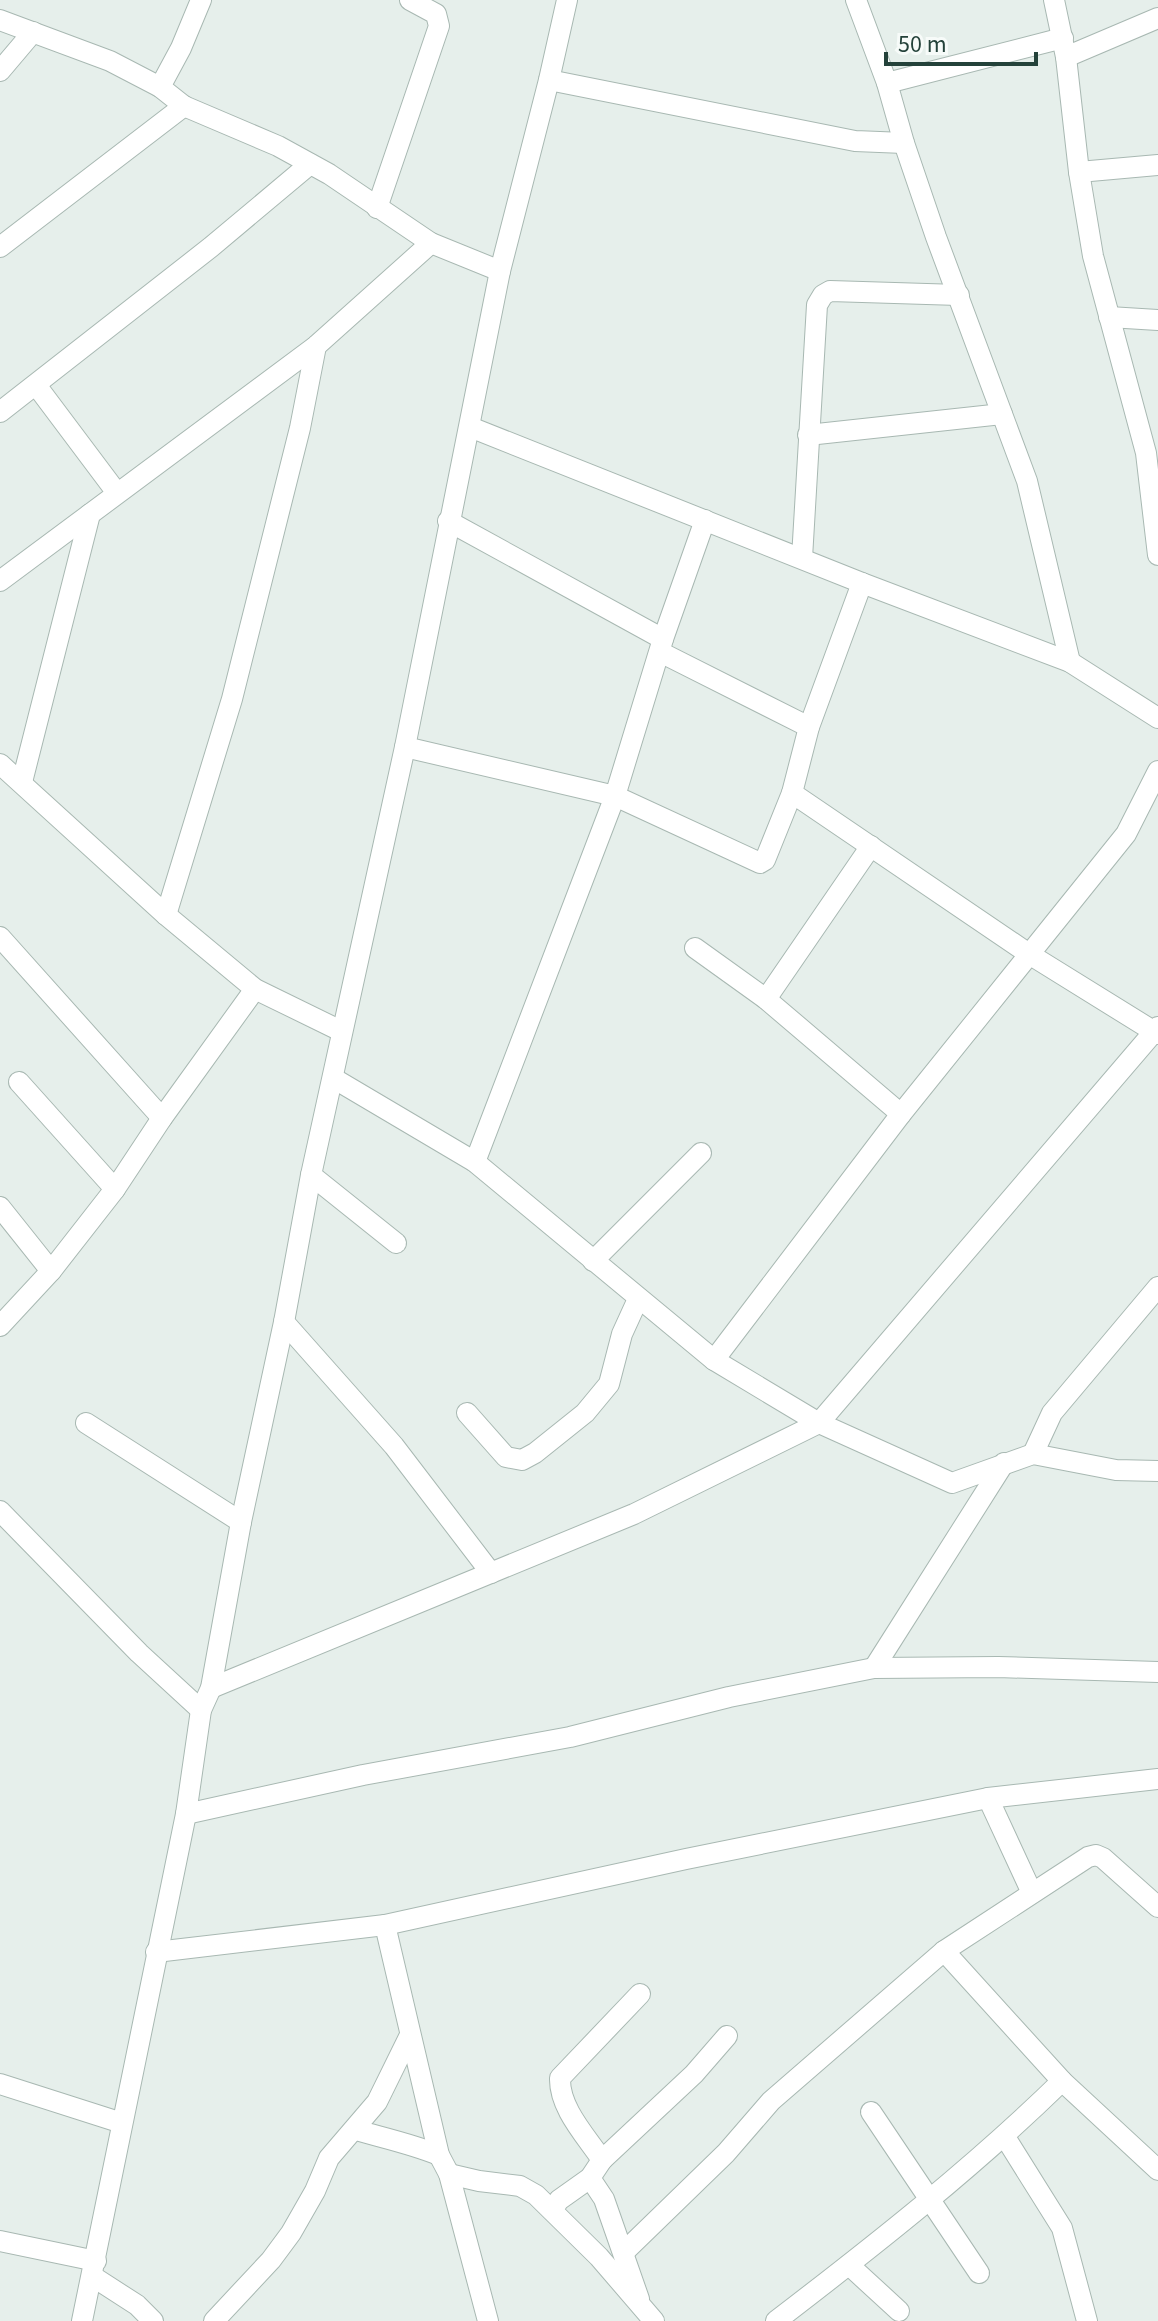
<svg xmlns="http://www.w3.org/2000/svg" width="1158" height="2321" viewBox="0 0 1158 2321" font-family="'Source Sans 3',sans-serif">
<rect width="100%" height="100%" fill="#e6efeb"/>
<g fill="none" stroke-linecap="round" stroke-linejoin="round">
<g stroke="#a8b8b2" stroke-width="22">
<g id="minor">
<path d="M856 0 887 83 904 143 936 237 1027 481 1070 662"/>
<path d="M1054 0 1066 57 1079 172 1093 256 1146 453 1158 555"/>
<path d="M0 20 110 61 160 87 184 106 278 146 329 174 431 243 500 271"/>
<path d="M1066 57 1158 18"/>
<path d="M0 71 33 32"/>
<path d="M549 80 855 141 904 143"/>
<path d="M887 83 1063 38"/>
<path d="M160 87 181 48 201 0"/>
<path d="M1079 172 1158 165"/>
<path d="M377 208 439 26 436 14 410 0"/>
<path d="M0 247 184 106"/>
<path d="M1109 317 1158 320"/>
<path d="M36 385 117 493"/>
<path d="M0 412 211 247 310 164"/>
<path d="M470 427 862 583 1070 662 1158 718"/>
<path d="M808 435 1002 414"/>
<path d="M448 521 663 639"/>
<path d="M802 558 817 305 823 295 830 291 959 295"/>
<path d="M0 581 316 346 431 243"/>
<path d="M862 583 809 727 792 793 1029 954 1158 1034"/>
<path d="M660 652 809 727"/>
<path d="M405 747 615 796 760 863 765 860 792 793"/>
<path d="M0 764 166 915 255 989 341 1031"/>
<path d="M22 782 90 514"/>
<path d="M166 915 232 699 300 428 316 346"/>
<path d="M0 937 162 1118"/>
<path d="M695 948 766 999 901 1114"/>
<path d="M766 999 871 846"/>
<path d="M333 1078 475 1162 714 1360 819 1423 952 1483 1033 1454 1116 1470 1158 1471"/>
<path d="M19 1082 115 1189"/>
<path d="M475 1162 615 796 663 639 705 520"/>
<path d="M311 1175 396 1243"/>
<path d="M0 1207 51 1271"/>
<path d="M593 1261 701 1153"/>
<path d="M284 1322 394 1446 491 1573"/>
<path d="M0 1326 51 1271 115 1189 162 1118 255 989"/>
<path d="M714 1360 901 1114 1126 834 1158 771"/>
<path d="M467 1413 506 1457 522 1460 535 1453 585 1413 609 1384 622 1334 638 1299"/>
<path d="M86 1423 241 1522"/>
<path d="M1033 1454 1052 1413 1158 1287"/>
<path d="M0 1511 139 1653 201 1710"/>
<path d="M874 1668 1004 1463"/>
<path d="M211 1688 634 1514 819 1423 1158 1027"/>
<path d="M988 1798 1032 1893"/>
<path d="M186 1814 363 1775 570 1737 729 1697 874 1668 998 1667 1158 1672"/>
<path d="M385 1925 439 2155 449 2174 488 2321"/>
<path d="M944 1951 1062 2081 1158 2170"/>
<path d="M156 1952 385 1925 686 1859 988 1798 1158 1779"/>
<path d="M0 2084 122 2123"/>
<path d="M871 2112 979 2273"/>
<path d="M356 2130C384 2138 412 2144 439 2155"/>
<path d="M1005 2137 1062 2228 1087 2321"/>
<path d="M602 2160C586 2136 559 2108 560 2078L640 1994"/>
<path d="M449 2174 479 2181 520 2186 536 2195 599 2257 654 2321"/>
<path d="M590 2178 604 2199 639 2299"/>
<path d="M553 2209 559 2200 590 2178 602 2160 694 2074 727 2036"/>
<path d="M0 2241 96 2261"/>
<path d="M624 2252 726 2153 771 2101 944 1951 1088 1857 1096 1855 1103 1858 1158 1907"/>
<path d="M849 2265 899 2311"/>
<path d="M92 2276 137 2305 153 2321"/>
<path d="M82 2321 186 1814 201 1710 211 1688 241 1522 284 1322 311 1175 405 747 500 271 549 80 567 0"/>
<path d="M214 2321 271 2260 291 2233 315 2191 329 2158 377 2102 410 2035"/>
<path d="M776 2321C875 2245 973 2168 1062 2081"/>
</g>
</g>
<use href="#minor" stroke="#fff" stroke-width="20"/>
</g>
<path d="M886 52v12h150v-12" fill="none" stroke="#24423a" stroke-width="4"/>
<text x="898" y="52" font-size="24" fill="#24423a" stroke="#f7fbf9" stroke-width="6" paint-order="stroke">50 m</text>
</svg>
